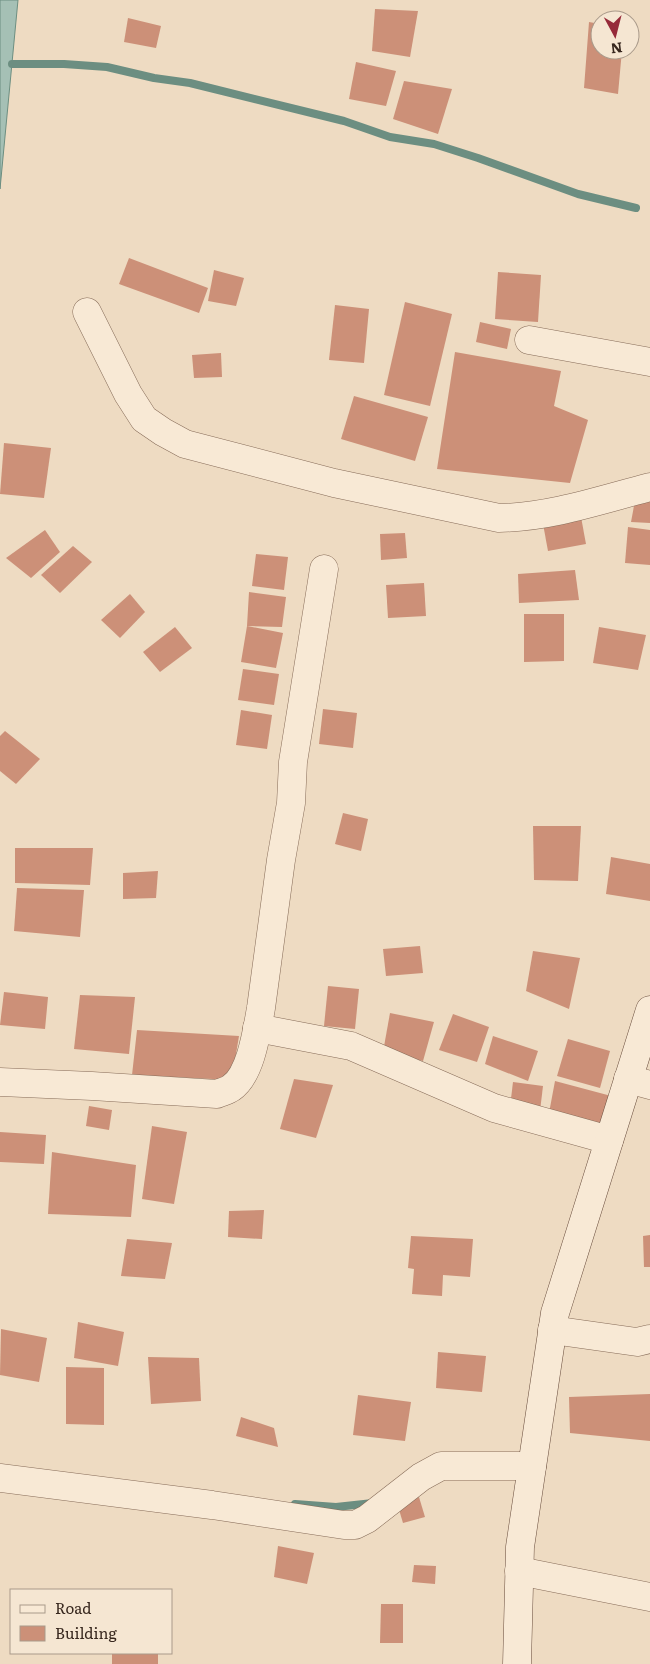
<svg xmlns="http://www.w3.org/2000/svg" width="650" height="1664" viewBox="0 0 650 1664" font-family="Literata,serif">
<rect width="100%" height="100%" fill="#eedbc2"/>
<path fill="#a5c0b5" stroke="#6c8e81" d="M0 0H18L0 189Z"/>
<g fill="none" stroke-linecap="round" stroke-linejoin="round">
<g stroke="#6c8e81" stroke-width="8">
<path d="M12 64H64L107 67 154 78 190 83 344 121 390 137 434 144 478 158 578 194 636 208"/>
<path d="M295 1504 336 1507 373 1503"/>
</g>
</g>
<g fill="#cc9078">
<path d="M375 9 418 11 410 57 372 51Z"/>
<path d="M128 18 161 26 156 48 124 42Z"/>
<path d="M589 22 600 24V50H622L618 94 584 88Z"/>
<path d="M356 62 396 71 386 106 349 99Z"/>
<path d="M404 81 452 89 438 134 393 119Z"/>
<path d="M129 258 208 288 199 313 119 284Z"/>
<path d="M214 270 244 278 236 306 208 301Z"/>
<path d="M498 272 541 275 538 322 495 319Z"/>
<path d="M405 302 452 314 430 406 384 395Z"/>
<path d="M335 305 369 309 364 363 329 360Z"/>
<path d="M480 322 511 329 507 349 476 342Z"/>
<path d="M455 352 561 371 554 406 588 420 570 483 437 469Z"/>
<path d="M221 353 222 377 194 378 192 355Z"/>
<path d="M354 396 428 417 415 461 341 439Z"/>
<path d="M4 443 51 448 44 498 0 494Z"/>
<path d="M650 494V523L631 522 636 495Z"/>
<path d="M581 517 586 544 548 551 543 524Z"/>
<path d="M628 527 650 530V565L625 563Z"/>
<path d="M45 530 60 552 31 578 6 558Z"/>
<path d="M405 533 407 558 381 560 380 534Z"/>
<path d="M73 546 92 562 60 593 41 575Z"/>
<path d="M256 554 288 557 284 590 252 586Z"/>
<path d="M575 570 579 600 519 603 518 574Z"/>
<path d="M424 583 426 616 388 618 386 585Z"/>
<path d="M249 592 286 597 282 627 247 626 283 633 276 668 241 662 247 626Z"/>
<path d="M130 594 145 612 120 638 101 620Z"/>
<path d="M524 614H564V661L524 662Z"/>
<path d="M175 627 192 648 160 672 143 652Z"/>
<path d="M599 627 646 635 638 670 593 663Z"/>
<path d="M243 669 279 674 274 705 238 700Z"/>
<path d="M323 709 357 713 353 748 319 744Z"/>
<path d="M241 710 272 715 267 749 236 745Z"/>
<path d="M5 731 40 759 16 784 0 771V736Z"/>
<path d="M343 813 368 819 361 851 335 844Z"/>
<path d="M533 826H581L578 881 534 880Z"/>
<path d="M15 848H93L90 885 15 883Z"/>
<path d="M611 857 650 864V901L606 894Z"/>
<path d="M158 871 156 898 123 899V873Z"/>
<path d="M17 888 84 890 80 937 14 931Z"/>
<path d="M420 946 423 973 386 976 383 949Z"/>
<path d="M533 951 580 958 569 1009 526 991Z"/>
<path d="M328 986 359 989 355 1029 324 1026Z"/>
<path d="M4 992 48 997 45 1029 0 1025Z"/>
<path d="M80 995 135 997 129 1054 74 1049Z"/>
<path d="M390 1013 434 1022 423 1061 383 1052Z"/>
<path d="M453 1014 489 1027 477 1062 439 1050Z"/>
<path d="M137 1030 239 1036 232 1078 233 1080 132 1075Z"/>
<path d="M493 1036 538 1051 528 1081 485 1064Z"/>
<path d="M568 1039 610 1051 600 1088 557 1076Z"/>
<path d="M294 1079 333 1085 316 1138 280 1129Z"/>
<path d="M555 1081 615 1097 606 1128 549 1113Z"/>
<path d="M513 1082 543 1086 540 1111 510 1107Z"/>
<path d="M89 1106 112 1110 109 1130 86 1126Z"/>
<path d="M152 1126 187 1132 174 1204 142 1199Z"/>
<path d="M0 1132 46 1135 44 1164 0 1162Z"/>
<path d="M52 1152 136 1165 131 1217 48 1214Z"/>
<path d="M264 1210 262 1239 228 1237 229 1211Z"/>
<path d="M650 1235V1267H644L643 1236Z"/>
<path d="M411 1236 473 1239 470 1277 443 1275 442 1296 412 1294 414 1269 408 1268Z"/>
<path d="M127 1239 172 1243 165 1279 121 1276Z"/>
<path d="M78 1322 124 1332 118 1366 74 1358Z"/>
<path d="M1 1329 47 1338 39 1382 0 1375Z"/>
<path d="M438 1352 486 1356 482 1392 436 1388Z"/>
<path d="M148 1357 199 1358 201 1401 151 1404Z"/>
<path d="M66 1367 104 1368V1425L66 1424Z"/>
<path d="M650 1394V1441L570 1433 569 1397Z"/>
<path d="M358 1395 411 1402 405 1441 353 1435Z"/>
<path d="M241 1417 274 1428 278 1447 236 1436Z"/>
<path d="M419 1497 425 1517 403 1523 397 1503Z"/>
<path d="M278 1546 314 1553 307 1584 274 1577Z"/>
<path d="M414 1565 436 1566 435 1584 412 1582Z"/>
<path d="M381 1604H403V1643H380Z"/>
<rect x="112" y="1653" width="46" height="11"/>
</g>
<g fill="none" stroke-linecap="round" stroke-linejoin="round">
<g stroke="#876c59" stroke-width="29">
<g id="street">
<path d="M87 312 128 394 144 419 163 432 185 444 334 483 499 518C551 517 600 500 650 487"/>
<path d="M529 340 650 362"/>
<path d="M257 1028 351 1046 494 1108 609 1140"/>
<path d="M628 1079 650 1085"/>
<path d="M0 1082 92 1086 217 1094C221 1092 227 1091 231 1088 251 1075 257 1030 261 1008L281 860 291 803 293 762 324 569"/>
<path d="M552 1330 637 1342 650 1339"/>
<path d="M0 1478 212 1505 344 1525H355L367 1519 421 1477 441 1466H532"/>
<path d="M519 1571 650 1597"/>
</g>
</g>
<g stroke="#694d3d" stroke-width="29">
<path id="secondary" d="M517 1664 520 1547 555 1313 650 1010"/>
</g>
<use href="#street" stroke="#f8e9d5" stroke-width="28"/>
<use href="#secondary" stroke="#f8e9d5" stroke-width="28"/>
</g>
<rect x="10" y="1589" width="162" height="65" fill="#f5e6d2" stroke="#a99a8a"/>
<rect x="20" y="1605" width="25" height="8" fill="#f8e9d5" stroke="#a99a8a"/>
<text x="55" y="1614" font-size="15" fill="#37271e">Road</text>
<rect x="20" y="1626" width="25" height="15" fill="#cc9078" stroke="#a99a8a"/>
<text x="55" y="1639" font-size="15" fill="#37271e">Building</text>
<g transform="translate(615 35) rotate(173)"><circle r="24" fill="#f5e6d2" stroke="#a99a8a"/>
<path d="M0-4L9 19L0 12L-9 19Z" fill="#962a39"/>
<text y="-8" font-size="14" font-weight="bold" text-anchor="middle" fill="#37271e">N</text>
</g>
</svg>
